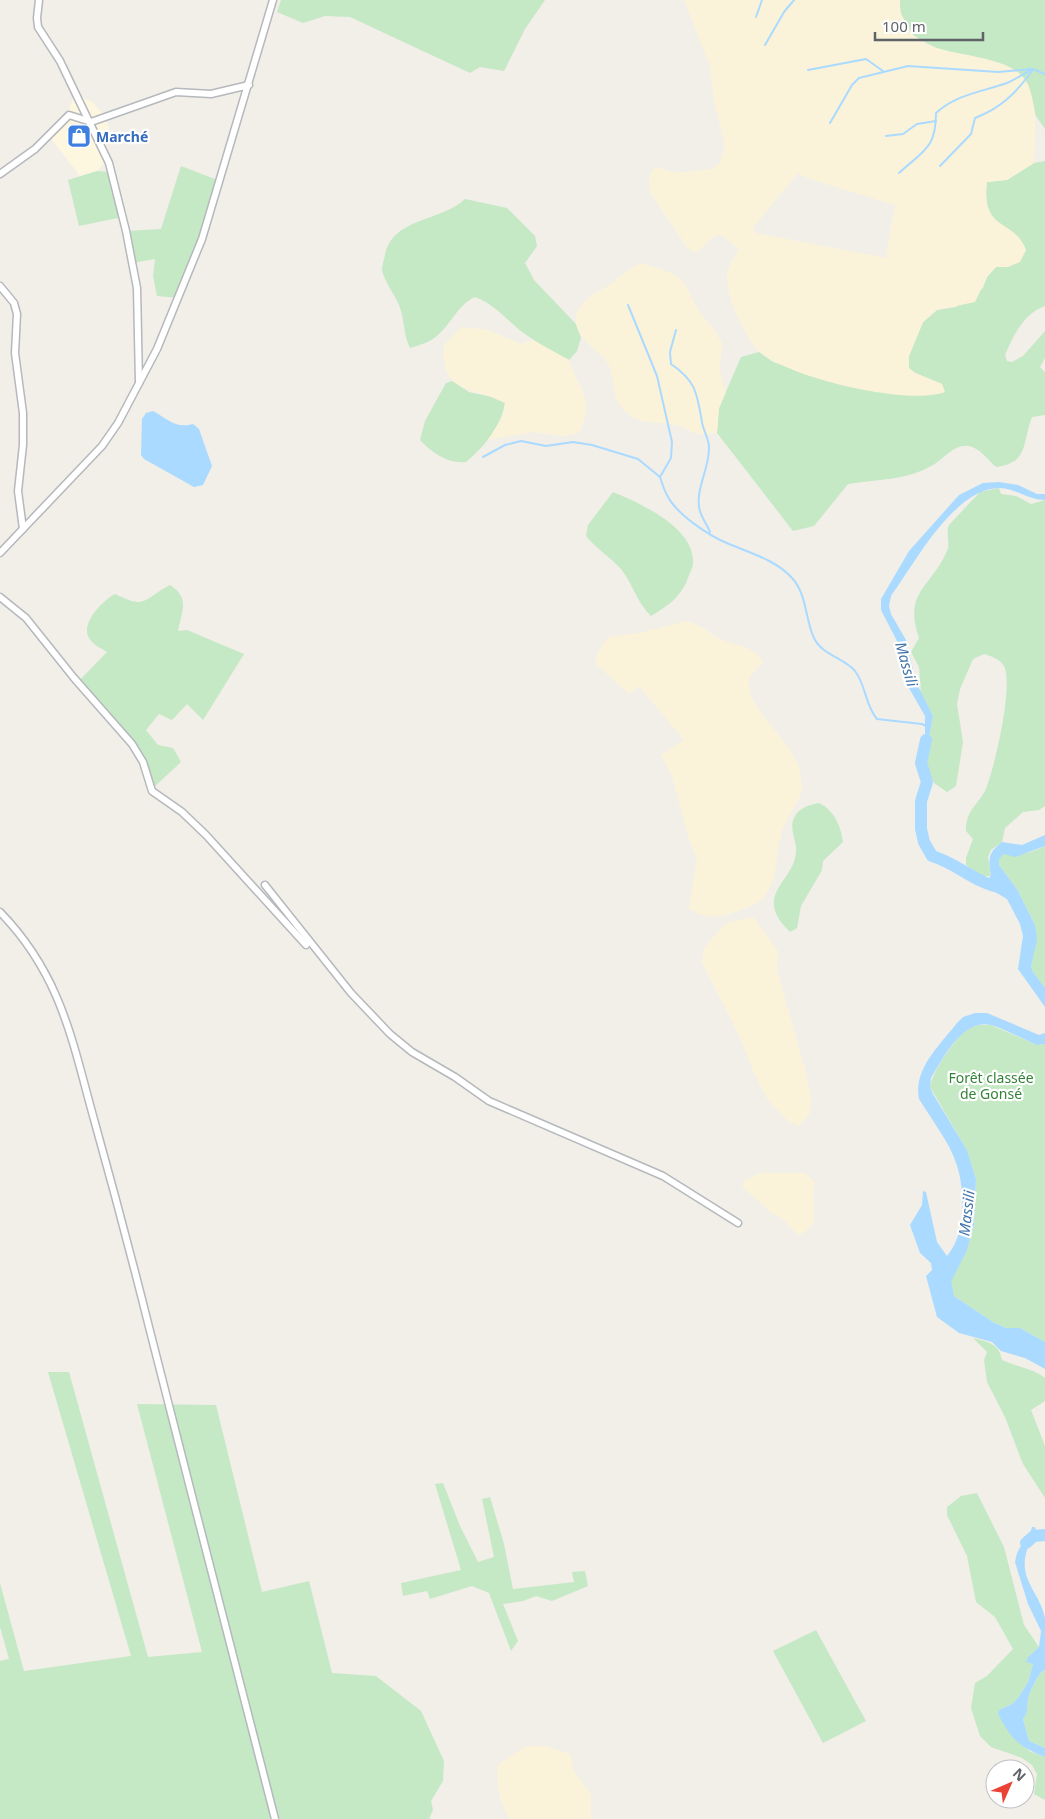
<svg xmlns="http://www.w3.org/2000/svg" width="1045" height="1819" viewBox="0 0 1045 1819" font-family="'Noto Sans',sans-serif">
<rect width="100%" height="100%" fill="#f1efe8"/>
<path fill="#fef7e0" d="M75 94 94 103 104 116 109 128 101 141 108 159 97 171 80 176 49 136 66 116Z"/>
<g fill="#c5e8c5">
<path d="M281 0H545L525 29 504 71 480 67 470 73 350 17 325 16 303 23 277 12Z"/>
<path d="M900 0H1045V129L1036 116 1028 85 973 56 939 50 913 35 900 12Z"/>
<path d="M1045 161V306C1024 313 1013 336 1005 355L1007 361 1012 362 1023 356 1045 331V358L1040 367 1045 372V415L1032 417C1022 443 1029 463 996 467 988 460 980 448 969 446 954 444 945 458 933 465 906 481 877 479 848 484L814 526 793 531 717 433 719 408 741 357 759 352 773 362 839 384H942L915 373 909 368V356L923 322 937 310 956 307 983 288 987 277 996 267H1008L1026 250C1014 218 981 233 987 182L1007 180 1034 163Z"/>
<path d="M181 166 220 181 179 298 157 296 153 276 155 259 132 263 126 231 161 229Z"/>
<path d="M97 171 111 172 123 217 79 226 68 180Z"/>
<path d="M465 199 507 208 535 236 537 246 525 263 534 280 576 324 581 338 577 351 569 360C554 353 539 344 525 334 508 322 495 304 475 297 458 305 453 321 439 334 431 342 420 345 410 348 403 334 405 320 399 305 394 293 385 283 382 270 382 265 384 260 385 255 393 217 441 222 465 199Z"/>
<path d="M452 381 469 392 492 397 505 403C501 427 484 447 466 462 448 464 432 453 420 440L425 421 446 383Z"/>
<path d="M999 488 1001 494 1016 496 1031 504 1045 500V806L1039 810 1023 812 1005 828 1002 842 991 850 988 857 991 876H981L966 865V858L973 839 966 831C966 810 976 807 985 791 994 771 1014 685 1004 666 1000 659 991 656 984 654L973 659 960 689 957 704 963 742 956 786 947 792 934 783 927 768 926 755 933 716 921 693 919 667 911 652 919 638C903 591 931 588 947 551 951 542 945 535 949 525L980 492Z"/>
<path d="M613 492C640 503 695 528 693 563 693 568 689 574 688 578 681 597 668 606 651 616 637 603 633 584 621 569 610 557 597 549 586 536L588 525Z"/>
<path d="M170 585C190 598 182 610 178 631L187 630 244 654 203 720 187 704 172 720 159 714 146 730 158 745 173 748 181 762 152 789 144 766 130 745 76 684 107 652C101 648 93 645 89 638 80 624 103 600 115 594 147 610 143 599 170 585Z"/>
<path d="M819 803C834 810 841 826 843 842L823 861 822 870 801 906 797 928 790 932C750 893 797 882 796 849 796 839 789 828 794 818 798 808 809 805 819 803Z"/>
<path d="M1045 846V988L1033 972 1031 966 1035 925 1017 889 999 865V859L1004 853C1018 858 1032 852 1045 846Z"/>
<path d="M979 1025H991L1037 1045 1045 1044V1342L1020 1328H1006L993 1322 954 1296 950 1282 954 1272 967 1250 974 1225 976 1179 967 1150 930 1087C932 1072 953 1042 965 1031 969 1028 974 1026 979 1025Z"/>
<path d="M973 1338C988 1342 999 1343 1002 1360 1017 1367 1032 1368 1045 1378V1401L1031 1410 1045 1446V1498L1023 1464 1005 1417 987 1382 984 1360 987 1352Z"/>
<path d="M48 1372H69L148 1657 202 1652 137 1404 216 1405 262 1592 309 1581 332 1673 376 1676 421 1711 444 1761 443 1781 431 1801 433 1810 429 1819H0V1661L9 1659 0 1627V1583L24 1671 131 1656Z"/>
<path d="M443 1483 460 1526 478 1562 494 1557 482 1499 490 1497 504 1544 513 1589 574 1582 572 1572 585 1571 588 1586 552 1601 536 1596 523 1601 503 1604 518 1641 511 1651 489 1593 472 1586 430 1599 427 1591 403 1596 401 1583 461 1570 435 1484Z"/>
<path d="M977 1493 1004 1547 1024 1625 1039 1647 1028 1657 1027 1662 1033 1664 1028 1682 1018 1698 1012 1704 999 1710 998 1714 1029 1751 1045 1757V1800L1034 1794 1037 1774 1032 1765 1022 1758 991 1747 980 1736 971 1708 975 1683 987 1676 1013 1649 995 1617 976 1602 967 1556 947 1515V1507L961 1496Z"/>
<path d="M816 1630 866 1721 823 1743 773 1651Z"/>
<path d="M1045 1670V1748L1029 1741 1023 1719C1029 1712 1026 1708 1028 1700 1029 1693 1039 1671 1045 1670Z"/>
</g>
<g fill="#fbf3d9" fill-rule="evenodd">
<path d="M684 0H900C898 74 1010 38 1029 87 1038 112 1035 138 1034 163L1007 180 987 182C980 232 1014 218 1026 250L1020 262 1008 267H996L987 277 975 302 937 310 923 322 909 356V368L915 373 942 384 945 392C907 406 792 378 761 353 746 341 722 289 728 270 730 263 736 256 739 250 712 223 717 238 695 253L687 247 652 195C647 186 649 176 654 167L677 173 712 169 720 162 725 146 714 101 710 66ZM798 173 807 178 895 205 886 258 755 233 754 226Z"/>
<path d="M643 263 674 274 684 283 698 310 715 331 723 345 719 369 726 392 719 408 717 433C711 433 704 435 698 434 690 432 684 427 677 425 655 421 629 426 617 400 612 389 615 375 608 364 599 349 582 344 577 327 569 303 602 291 615 281 625 273 631 266 643 263Z"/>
<path d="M462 327 489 330 521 344 533 340 569 360C579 393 596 396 579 433L562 436 533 432 488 440 503 416 505 403C474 386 440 395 444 345Z"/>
<path d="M686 621C699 624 707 631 718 638 733 647 754 644 763 662 758 667 751 674 749 680 745 709 790 738 799 768 800 774 802 784 802 790 801 797 787 819 783 828 775 849 779 873 767 893 761 903 748 907 738 911 720 918 706 920 689 908L697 859 689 839 672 776 661 755 684 740 639 686 629 694 596 664 597 654 608 637 639 633Z"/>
<path d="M753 917 778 951 777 970 806 1073 811 1098 810 1113 799 1126 789 1122 768 1100 754 1073 738 1033 702 962 704 948 722 927 728 923Z"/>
<path d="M760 1173H804L815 1182 813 1192 814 1222 805 1232 798 1235 783 1219 770 1212 742 1186 744 1181Z"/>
<path d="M526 1746H545L570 1754 574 1772 591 1794V1819H509C500 1801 496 1785 498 1765Z"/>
</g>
<g fill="#aadaff">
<path d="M153 411C168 419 175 429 193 424L199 429 212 466 203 485 194 487 144 459 141 455 142 419 146 413Z"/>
<path d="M999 482 1018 485 1037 494H1045V500C1029 500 1017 489 1000 488 954 488 915 563 891 596L889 606 891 614 906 640 916 682 933 716 926 755 919 757 925 736V716L909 688 899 645 881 610V599L909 551 959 495 983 483Z"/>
<path d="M1045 835V846L1015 857 1004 854 999 859V865L1017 889 1035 925 1037 940 1031 966 1033 972 1045 988V1007L1018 969 1023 936 1020 924 1007 899 995 892 987 882 991 875C988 858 988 853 1002 842L1022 845Z"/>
<path d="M975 1013H987L1039 1035 1045 1033V1044L1037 1045C1025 1040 1002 1028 991 1025 963 1018 943 1058 931 1078L930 1087 933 1094 967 1150 976 1179 974 1225 967 1250 951 1282 954 1296 993 1322 1006 1328H1020L1045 1342V1369L1025 1358 1001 1351 992 1342 959 1333 937 1317 926 1276 932 1270 931 1263 920 1253 910 1225 922 1205 923 1191 926 1192 937 1242 947 1256C957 1244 961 1229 962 1213 965 1160 946 1142 919 1099 913 1069 940 1045 957 1023L963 1017Z"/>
<path d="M1032 1527H1035L1039 1539 1029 1544C1015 1579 1039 1589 1045 1618 1045 1634 1045 1654 1045 1670 1039 1671 1029 1693 1028 1700 1026 1709 1029 1712 1023 1719L1029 1741 1045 1748V1757C1018 1746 1012 1740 998 1714L999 1710 1012 1704 1018 1698 1028 1682 1033 1664 1026 1662 1028 1657 1039 1647 1041 1631 1028 1604 1015 1562 1017 1553 1024 1540 1030 1534Z"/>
</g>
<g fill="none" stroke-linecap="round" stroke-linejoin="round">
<g stroke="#aadaff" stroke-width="2">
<path d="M756 17 762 0"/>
<path d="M765 45 784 12 794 0"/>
<path d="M808 70 866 59 883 71"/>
<path d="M830 123 852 85 859 78 908 66 998 72 1033 69 1045 74"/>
<path d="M886 136 903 134 917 124 936 121"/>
<path d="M940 166 971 134 975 118C1001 108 1016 93 1032 71"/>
<path d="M899 173C924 150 936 148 936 113 957 94 982 92 1007 83 1015 80 1023 74 1031 70"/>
<path d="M628 305 657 376 672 442 671 458 660 477C662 483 664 490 667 495 676 514 709 536 729 544 750 553 776 560 792 578 807 594 805 619 814 638 822 655 844 658 855 671 866 685 865 705 877 719L922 724 928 727"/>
<path d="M676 330 670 352 671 364C696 381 697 393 702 422 703 430 709 439 709 447 710 468 694 491 700 511 702 518 707 525 710 532"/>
<path d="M483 457 505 445 521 441 546 446 573 442 592 445 638 459 660 477"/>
</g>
<g stroke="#aadaff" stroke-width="12">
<path d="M926 740 921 763 927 782 921 801V829L924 842 932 856C957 863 976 884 1003 888"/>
<path d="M1026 1543 1034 1536 1045 1535"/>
</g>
<g stroke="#b5b8bc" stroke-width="9">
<g id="minor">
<path d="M39 0 37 18 38 27 60 61 109 163 126 231 137 288 139 383"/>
<path d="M0 174 35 149 69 115 91 122 176 92 211 94 249 85"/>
<path d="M0 286 14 303 17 314 15 353 23 413V445L18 491 23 529"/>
<path d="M0 553 102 446 118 423 157 349 202 239 273 0"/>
<path d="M0 597 26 618 74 678 132 744 143 762 152 791 182 812 206 835 306 945"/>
<path d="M265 885 351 993 390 1034 412 1052 455 1077 489 1101 663 1176 738 1223"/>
<path d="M0 912C62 976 72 1041 95 1123 114 1191 132 1259 149 1327 191 1491 232 1655 275 1819"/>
</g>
</g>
<use href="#minor" stroke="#fff" stroke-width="6"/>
</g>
<defs>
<g id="shop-square" transform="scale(1.25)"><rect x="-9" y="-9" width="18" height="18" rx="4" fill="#3f7fe0" stroke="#fff"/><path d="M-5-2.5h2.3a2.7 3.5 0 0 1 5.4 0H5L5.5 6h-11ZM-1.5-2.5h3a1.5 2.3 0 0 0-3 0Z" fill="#fff"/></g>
</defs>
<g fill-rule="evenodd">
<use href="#shop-square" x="79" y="136"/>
</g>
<g text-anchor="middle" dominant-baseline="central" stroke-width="4.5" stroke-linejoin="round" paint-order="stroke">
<g font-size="14" font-weight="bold" fill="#366cbe" stroke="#fff" text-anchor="start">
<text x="96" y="136">Marché</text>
</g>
<g font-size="14" fill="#348238" stroke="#fff">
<text x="991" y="1077">Forêt classée<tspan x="991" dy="16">de Gonsé</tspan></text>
</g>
<g font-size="15" font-style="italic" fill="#4174aa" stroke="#fff">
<text transform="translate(907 664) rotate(74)">Massili</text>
<text transform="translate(966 1213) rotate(-83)">Massili</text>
</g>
</g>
<g transform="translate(1010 1784) rotate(45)"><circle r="24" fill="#ffffff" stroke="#bfc1c3"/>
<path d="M0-4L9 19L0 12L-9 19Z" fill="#ea4335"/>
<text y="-8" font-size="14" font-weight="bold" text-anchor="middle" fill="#5f6368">N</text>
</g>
<path d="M875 32v8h108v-8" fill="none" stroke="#5f6368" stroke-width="2.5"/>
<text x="882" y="32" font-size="15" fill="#5f6368" stroke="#ffffff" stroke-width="4" paint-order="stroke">100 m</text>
</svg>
